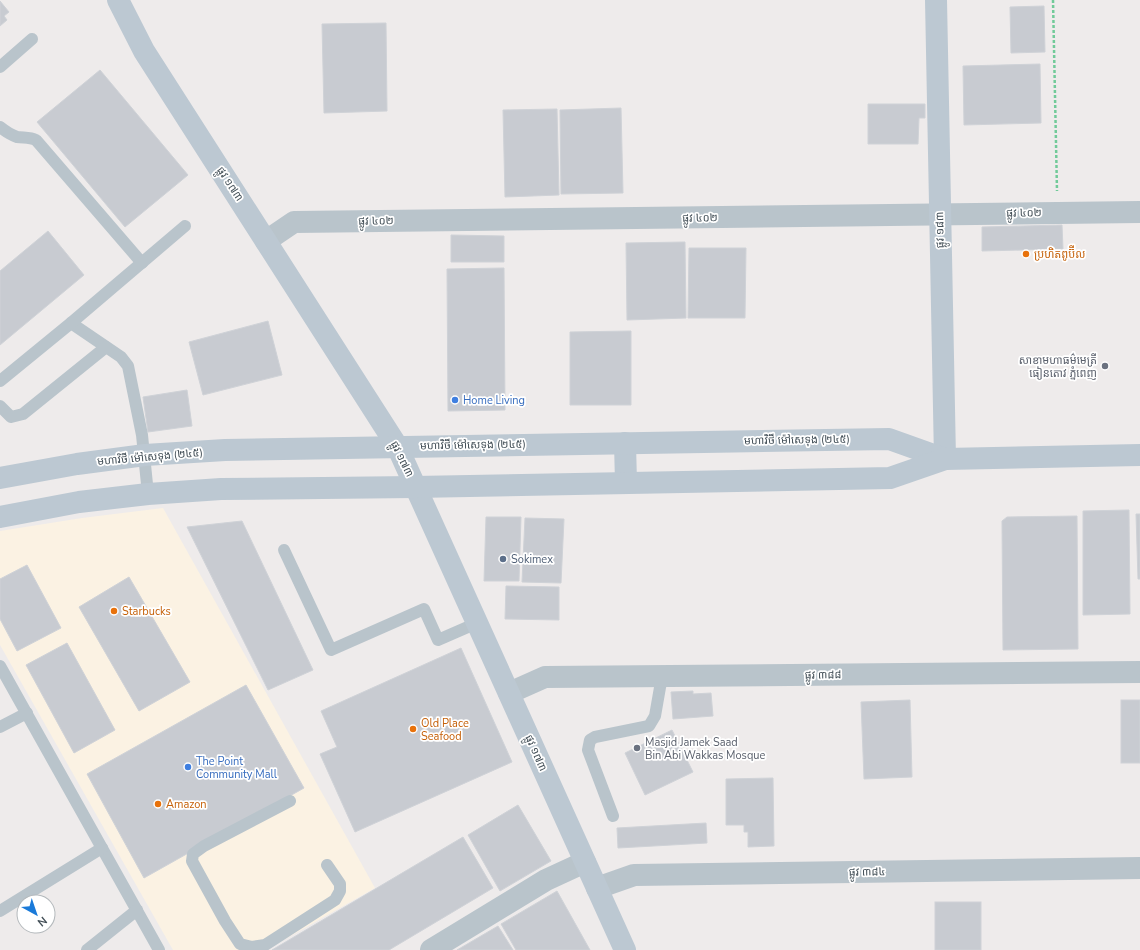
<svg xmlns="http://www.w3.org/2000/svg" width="1140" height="950" viewBox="0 0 1140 950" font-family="'Nunito Sans','Noto Sans Khmer',sans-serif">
<rect width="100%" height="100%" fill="#eeebeb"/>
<path fill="#fbf2e3" d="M163 508 375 888 266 950H173L0 645V531L82 518Z"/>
<g fill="#c8cbd1" stroke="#cfd2d7">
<path d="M0 1 9 12 4 16 7 20 0 26Z"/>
<path d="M1044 6 1045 52 1011 53 1010 7Z"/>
<path d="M386 23 387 111 324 113 322 24Z"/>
<path d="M1040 64 1041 123 964 125 963 66Z"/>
<path d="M100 70 188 175 125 227 37 122Z"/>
<path d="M868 104H925V118H919L918 144H868Z"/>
<path d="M621 108 623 193 561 194 560 110Z"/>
<path d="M557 109 559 195 505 197 503 110Z"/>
<path d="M1062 225 1063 249 982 251V227Z"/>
<path d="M48 231 84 275 0 345V271Z"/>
<path d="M451 235 504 236V262H451Z"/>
<path d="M685 242 686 318 627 320 626 243Z"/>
<path d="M689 248H746L745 318H688Z"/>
<path d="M504 268 505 410 448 411 447 269Z"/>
<path d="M268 321 282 375 203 395 189 342Z"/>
<path d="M631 331V405H570V332Z"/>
<path d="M187 390 192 426 148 432 143 397Z"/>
<path d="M1129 510 1130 614 1083 615V511Z"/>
<path d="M1136 514H1140V579H1138Z"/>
<path d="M1077 516 1078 649 1003 650 1002 521 1007 517Z"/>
<path d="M486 517H521L519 581H484Z"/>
<path d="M525 518 564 519 561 583 522 582Z"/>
<path d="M242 521 313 670 268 690 187 527Z"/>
<path d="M27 565 61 628 17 651 0 619V579Z"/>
<path d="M129 577 190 682 139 711 79 607Z"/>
<path d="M506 586 559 587V620L505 619Z"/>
<path d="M67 643 115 730 74 753 26 665Z"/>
<path d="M461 648 512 762 355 832 320 754 337 747 321 711Z"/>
<path d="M246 685 304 788 144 878 87 774Z"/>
<path d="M693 691V694L711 693 713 716 673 719 671 692Z"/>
<path d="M910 700 912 777 864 779 861 702Z"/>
<rect x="1121" y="700" width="19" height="63"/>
<path d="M672 730 693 772 645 795 625 753Z"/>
<path d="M773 778 774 846 748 847V832H744V825H726V779Z"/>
<path d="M518 805 551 861 500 891 468 835Z"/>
<path d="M706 823 707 843 618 848 617 828Z"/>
<path d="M463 837 493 888 389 950H272Z"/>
<path d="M557 891 590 950H516L501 924Z"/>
<rect x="935" y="902" width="46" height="48"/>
<path d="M498 926 513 950H457Z"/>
</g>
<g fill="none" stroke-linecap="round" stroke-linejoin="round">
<path stroke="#71ca99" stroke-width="2.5" stroke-dasharray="3 2" stroke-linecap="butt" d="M1053 0 1057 191"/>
<g stroke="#b9c4cb" stroke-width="12">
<path d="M0 67 32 39"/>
<path d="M0 127C5 131 11 135 17 137 24 138 30 137 36 140L142 263"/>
<path d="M71 323 121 357 128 366 142 435 148 494"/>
<path d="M0 381 71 323 185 226"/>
<path d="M0 406 11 417 23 414 106 347"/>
<path d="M284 550 331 650 424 609 438 640 477 623"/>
<path d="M0 666 159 950"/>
<path d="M0 727 27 713"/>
<path d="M290 801 204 846 193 854 192 861 225 921 240 944 252 947 265 945 335 900 340 891V884L327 865"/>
<path d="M613 816 588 750 590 740 595 737 649 726 655 716 662 676"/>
<path d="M0 911 102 848"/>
<path d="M87 950 137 910"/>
</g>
<g stroke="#b9c4cb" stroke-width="22">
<path d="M266 241 294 222 1140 212"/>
<path d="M509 693 545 677 1140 672"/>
<path d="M597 888 634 875 1140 868"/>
<path d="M431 950 546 880 585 862"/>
</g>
<g stroke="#bcc8d2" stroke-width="22">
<path d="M118 0 144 51 397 446 625 950"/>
<path d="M936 0 945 459"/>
<path d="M625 443 626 483"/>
<path d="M0 478 77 464 145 455 225 450 889 439 945 459"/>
<path d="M0 517 79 502 148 494 221 489 415 487 890 478 945 459 1140 455"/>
</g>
</g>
<g fill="#e8710a" stroke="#fff" stroke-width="1.5">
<circle cx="1026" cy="254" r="4"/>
<circle cx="114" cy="611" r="4"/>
<circle cx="413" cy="729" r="4"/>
<circle cx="158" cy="804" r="4"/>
</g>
<g fill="#6b7280" stroke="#fff" stroke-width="1.5">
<circle cx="1105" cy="366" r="4"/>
<circle cx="637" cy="748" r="4"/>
</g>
<g fill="#3f7fe0" stroke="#fff" stroke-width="1.5">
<circle cx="455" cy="400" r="4"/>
<circle cx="188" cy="767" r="4"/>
</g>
<circle fill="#5c6f8a" stroke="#fff" stroke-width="1.5" cx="503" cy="559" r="4"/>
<g text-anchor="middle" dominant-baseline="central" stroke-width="3.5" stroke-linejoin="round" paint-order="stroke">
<g font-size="11" fill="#445058" stroke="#fff">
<text transform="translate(230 184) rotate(57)">ផ្លូវ ១៧៣</text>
<text transform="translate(1024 213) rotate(-1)">ផ្លូវ ៤០២</text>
<text transform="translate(700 218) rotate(-1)">ផ្លូវ ៤០២</text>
<text transform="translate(376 221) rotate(-1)">ផ្លូវ ៤០២</text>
<text transform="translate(940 230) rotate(-91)">ផ្លូវ ១៨៣</text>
<text transform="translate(797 440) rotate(-1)">មហាវិថី ម៉ៅសេទុង (២៤៥)</text>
<text transform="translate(473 445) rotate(-1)">មហាវិថី ម៉ៅសេទុង (២៤៥)</text>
<text transform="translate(150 457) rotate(-5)">មហាវិថី ម៉ៅសេទុង (២៤៥)</text>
<text transform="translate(402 459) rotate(64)">ផ្លូវ ១៧៣</text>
<text transform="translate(823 675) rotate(-1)">ផ្លូវ ៣៨៨</text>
<text transform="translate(536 753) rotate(66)">ផ្លូវ ១៧៣</text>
<text transform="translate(867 872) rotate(-1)">ផ្លូវ ៣៨៤</text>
</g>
<g font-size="11" fill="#c56008" stroke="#fff" text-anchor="start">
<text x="1034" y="254">ប្រហិតពូប៊ីល</text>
<text x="122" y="611">Starbucks</text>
<text x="421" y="723">Old Place<tspan x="421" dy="13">Seafood</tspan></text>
<text x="166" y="804">Amazon</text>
</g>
<g font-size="11" fill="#5b616d" stroke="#fff" text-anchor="end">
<text x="1097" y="360">សាខាមហាធម៌មេត្រី<tspan x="1097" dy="13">ធៀនតោវ ភ្នំពេញ</tspan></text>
<text x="645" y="742" text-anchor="start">Masjid Jamek Saad<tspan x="645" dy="13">Bin Abi Wakkas Mosque</tspan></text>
</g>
<g font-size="11" fill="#366cbe" stroke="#fff" text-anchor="start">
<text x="463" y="400">Home Living</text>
<text x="196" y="761">The Point<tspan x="196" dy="13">Community Mall</tspan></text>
</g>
<g font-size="11" fill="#4e5e75" stroke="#fff" text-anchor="start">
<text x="511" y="559">Sokimex</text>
</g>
</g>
<g transform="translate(36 914) rotate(140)"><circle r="19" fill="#ffffff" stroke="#b4b9bc"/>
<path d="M0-3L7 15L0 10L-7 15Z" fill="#1a7ad9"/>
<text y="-6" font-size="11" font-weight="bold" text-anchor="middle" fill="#445058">N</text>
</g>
</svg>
